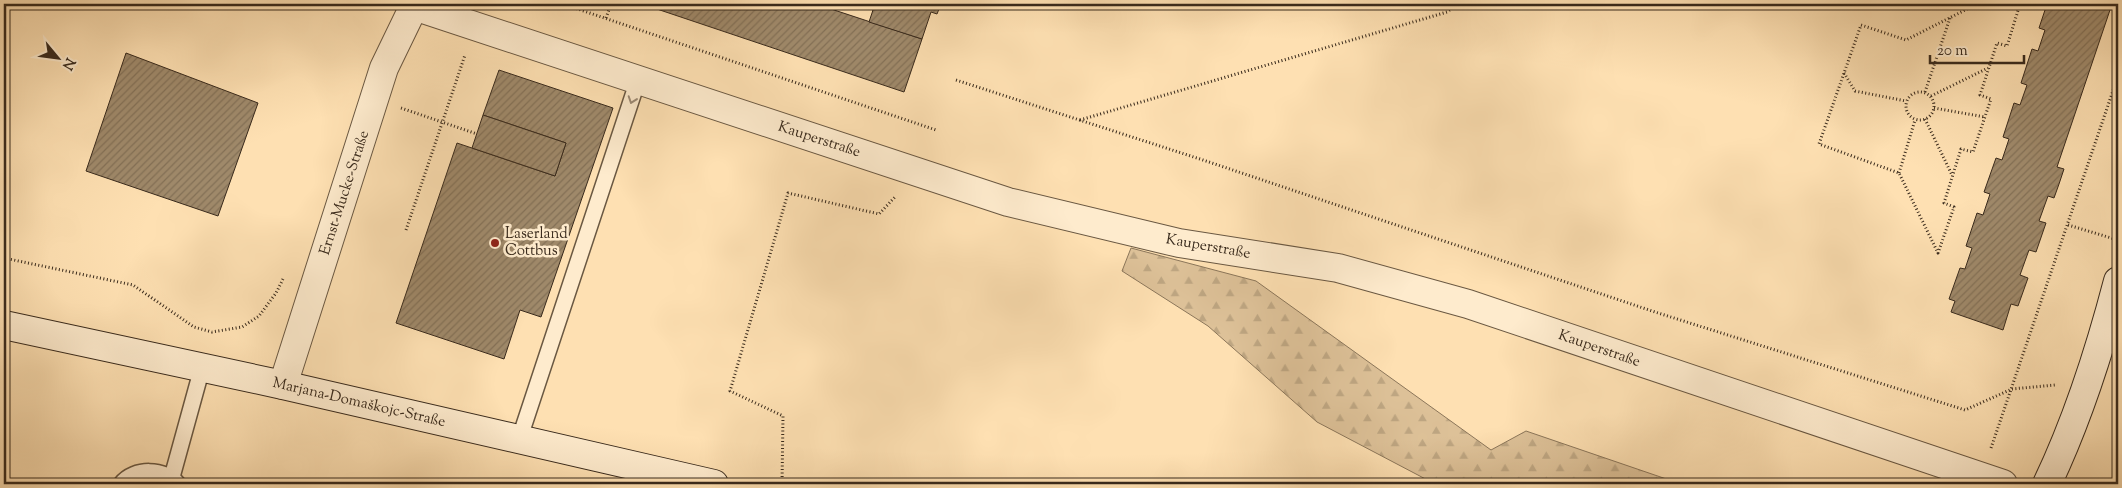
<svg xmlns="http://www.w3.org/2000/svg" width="2122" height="488" viewBox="0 0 2122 488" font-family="'Sorts Mill Goudy',serif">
<defs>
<pattern id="forest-firs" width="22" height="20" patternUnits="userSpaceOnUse" patternTransform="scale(1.25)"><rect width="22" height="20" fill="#ddc198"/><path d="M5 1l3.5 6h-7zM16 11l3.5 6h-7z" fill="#bea682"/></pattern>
<pattern id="building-hatch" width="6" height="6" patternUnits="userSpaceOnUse" patternTransform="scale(1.25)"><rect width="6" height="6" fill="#9f896a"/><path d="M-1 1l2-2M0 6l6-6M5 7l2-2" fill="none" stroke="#837056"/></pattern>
</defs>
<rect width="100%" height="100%" fill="#fee0b2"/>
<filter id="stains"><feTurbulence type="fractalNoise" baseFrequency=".004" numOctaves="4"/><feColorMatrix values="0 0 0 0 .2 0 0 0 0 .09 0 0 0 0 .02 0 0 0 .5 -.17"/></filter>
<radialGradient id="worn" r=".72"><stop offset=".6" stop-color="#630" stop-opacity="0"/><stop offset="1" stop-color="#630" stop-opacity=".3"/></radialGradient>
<path fill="url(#forest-firs)" stroke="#8b765a" d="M1131 248 1256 281 1491 450 1526 431 1681 484H1435L1317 422 1208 326 1122 271Z"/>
<g fill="url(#building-hatch)" stroke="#392a1c">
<path d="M642 4H816L922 39 904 92Z"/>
<path d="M870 4H941L937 14 931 12 922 39 869 22 873 10 869 8Z"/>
<path d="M2047 4H2112L2057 167 2064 169 2059 184 2054 198 2048 196 2039 221 2046 223 2036 252 2029 250 2020 275 2028 278 2018 306 2011 304 2003 330 1951 312 1955 301 1949 299 1960 268 1965 269 1972 248 1966 246 1977 213 1983 215 1990 194 1984 192 1996 158 2002 160 2009 139 2003 137 2014 103 2020 105 2027 85 2021 83 2032 49 2038 51 2045 30 2039 28Z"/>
<path d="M126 53 258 103 218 216 86 171Z"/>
<path d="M499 70 613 108 541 317 520 310 504 359 396 323 457 143 555 176 566 143 483 115Z"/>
<path d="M483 115 566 143 555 176 472 148Z"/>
</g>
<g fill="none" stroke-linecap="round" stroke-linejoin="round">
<g stroke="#6a5842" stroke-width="18">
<g id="lane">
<path d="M519 440 638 80"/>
<path d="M172 477 202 368"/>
<path d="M121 484C134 467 165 468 178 484"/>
</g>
</g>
<g stroke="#6a5842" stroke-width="30">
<g id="street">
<path d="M414 6 1008 202 1179 243 1338 268 1468 304 2003 484"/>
<path d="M283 385 384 68 415 4"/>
</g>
</g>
<g stroke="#392a1c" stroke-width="30">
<g id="secondary">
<path d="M4 325 283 385 714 484"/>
<path d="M2047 484C2078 419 2100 350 2118 281"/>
</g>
</g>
<g stroke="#392a1c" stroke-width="3" stroke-dasharray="1 2.5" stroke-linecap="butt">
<path d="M563 4 936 130"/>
<path d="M1977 4 1906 40 1861 25 1819 144 1899 173 1938 253 1954 207 1944 203 1961 149 1973 152 1991 99 1980 95 1997 43 2007 46 2020 4"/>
<path d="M606 18 611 4"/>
<path d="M1844 73 1855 91 1906 101"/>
<path d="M956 80 1203 160 1655 312 1965 410 2012 389 2055 385"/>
<circle cx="1920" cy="106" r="14"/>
<path d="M1925 92 1950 18"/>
<path d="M1931 96 1988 68"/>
<path d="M401 108 477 134"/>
<path d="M1934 108 1985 117"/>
<path d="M1925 119 1952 175"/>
<path d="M1080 120 1447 12 1458 4"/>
<path d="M1899 173 1915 120"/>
<path d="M2068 225 2118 240"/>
<path d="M406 230 465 55"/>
<path d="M4 258 133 285 194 327 212 332 242 327 259 316 276 293 283 279"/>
<path d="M1991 448 2118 76"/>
<path d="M782 484 783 416 730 391 788 193 879 214 895 197"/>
</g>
<use href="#lane" stroke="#feebcd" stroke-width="15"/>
<use href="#street" stroke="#feebcd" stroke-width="28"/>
<use href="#secondary" stroke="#feebcd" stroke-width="28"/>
</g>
<defs><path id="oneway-chevron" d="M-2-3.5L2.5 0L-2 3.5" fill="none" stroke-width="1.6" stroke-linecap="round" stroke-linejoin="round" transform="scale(1.25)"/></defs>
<use stroke="#9c8a74" href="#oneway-chevron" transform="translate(632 100) rotate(109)"/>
<circle fill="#8f2418" stroke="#feebcd" stroke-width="2" cx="495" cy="243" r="5"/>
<g text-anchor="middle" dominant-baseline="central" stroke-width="5" stroke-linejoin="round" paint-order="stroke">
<g font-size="15" fill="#392a1c" stroke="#feebcd">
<text transform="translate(819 140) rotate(18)">Kauperstraße</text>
<text transform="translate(345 193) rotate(-72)">Ernst-Mucke-Straße</text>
<text transform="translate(1208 247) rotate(10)">Kauperstraße</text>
<text transform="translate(1599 349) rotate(19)">Kauperstraße</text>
<text transform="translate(359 403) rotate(13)">Marjana-Domaškojc-Straße</text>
</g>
<g font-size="15" fill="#392a1c" stroke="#feebcd" text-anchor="start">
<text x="505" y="234">Laserland<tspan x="505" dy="17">Cottbus</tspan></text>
</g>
</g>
<rect width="2122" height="488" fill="none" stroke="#fee0b2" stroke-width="20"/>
<rect x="5" y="5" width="2112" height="478" fill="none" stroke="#392a1c" stroke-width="2.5"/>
<rect x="10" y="10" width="2102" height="468" fill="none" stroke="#392a1c"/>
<g transform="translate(58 58) rotate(119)" stroke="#feebcd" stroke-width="4" paint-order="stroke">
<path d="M0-4L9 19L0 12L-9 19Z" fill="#392a1c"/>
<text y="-8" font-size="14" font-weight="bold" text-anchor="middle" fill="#392a1c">N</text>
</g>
<path d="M1930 55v8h94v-8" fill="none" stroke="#392a1c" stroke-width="2.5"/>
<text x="1937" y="55" font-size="15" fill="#392a1c" stroke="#feebcd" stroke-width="4" paint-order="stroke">20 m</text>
<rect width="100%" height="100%" filter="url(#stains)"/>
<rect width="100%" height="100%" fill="url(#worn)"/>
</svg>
